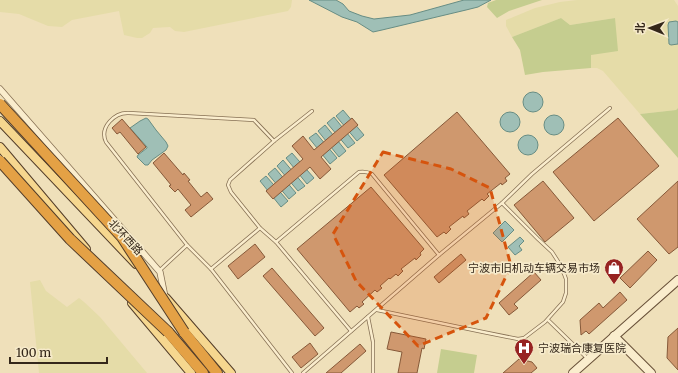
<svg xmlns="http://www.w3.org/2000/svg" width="678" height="373" viewBox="0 0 678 373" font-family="Merriweather,'Noto Sans SC',serif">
<rect width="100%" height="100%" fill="#efe0ba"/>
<g fill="#e5dca8">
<path d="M0 0H292L291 7 288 11 184 32 175 31 170 27 153 28 150 33 142 38H137L124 35 119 11 72 20 62 27 48 26 19 14 0 12Z"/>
<path d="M577 0H674L678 6V108L676 110 640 114 603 71 597 68H591V55L615 18 570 25 561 18 512 37 506 26V20L535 8 560 2Z"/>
<path d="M40 280 46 291 67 307 79 298 84 302 100 317 147 373H39L30 282Z"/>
</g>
<g fill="#c5cd8f">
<path d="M496 0H542L509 11 497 18 487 7 488 3Z"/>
<path d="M561 18 570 25 615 18 618 51 591 55V68L543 72 525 75 520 50 512 37Z"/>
<path d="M678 108V158L640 114 676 110Z"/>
<path d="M441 349 477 355 474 373H437Z"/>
</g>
<g fill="#9fbfb6" stroke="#678d84">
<path d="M309 0H336L343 4 349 11 362 16 374 19 410 15 464 0H491L478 7 466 10 382 30 373 32 357 22 342 17Z"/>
<path d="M676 21 678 22V44L671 45 669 44 668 25 669 22Z"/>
<circle cx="533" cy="102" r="10"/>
<path d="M343 110 364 135 357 141 336 116Z"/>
<circle cx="510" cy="122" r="10"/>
<circle cx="554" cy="125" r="10"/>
<path d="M334 117 355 143 348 148 327 123Z"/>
<path d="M146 118 148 119 156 130 166 142 168 146 166 150 152 160 148 165H145L137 157 138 155 147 148V147L130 128 140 121Z"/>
<path d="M325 125 346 151 339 157 318 131Z"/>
<path d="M316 133 337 158 330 164 309 138Z"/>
<circle cx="528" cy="145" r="10"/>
<path d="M292 153 314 178 307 184 286 158Z"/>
<path d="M283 160 305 186 298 191 277 166Z"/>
<path d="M275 168 296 193 289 199 268 174Z"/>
<path d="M266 176 288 201 281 207 260 181Z"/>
<path d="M505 221 514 230 502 242 493 233Z"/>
<path d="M520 237 524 241 519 246 522 250 515 255 508 247Z"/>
</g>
<g fill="#cf986e" stroke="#865939">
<path d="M457 112 510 174 505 178 507 181 502 185 501 183 487 194 489 196 484 201 482 199 467 211 469 214 464 218 463 216 449 227 451 229 446 234 444 232 437 237 384 175Z"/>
<path d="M352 118 358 125 321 157 331 169 320 179 310 167 273 199 266 191 303 159 292 146 303 136 314 150Z"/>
<path d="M618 118 659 166 594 221 553 172Z"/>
<path d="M122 119 146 147 138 154 120 132 117 134 112 128Z"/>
<path d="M164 153 183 175 184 173 190 180 188 181 201 197 207 192 213 199 191 217 185 210 191 205 178 189 175 192 169 186 171 185 153 163Z"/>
<path d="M543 181 574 218 545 242 514 205Z"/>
<path d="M678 181V247L669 254 637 219Z"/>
<path d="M371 187 424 249 420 253 421 255 416 260 415 258 401 269 403 271 398 276 396 274 390 279 389 278 380 286 382 288 377 292 375 290 362 302 364 304 359 308 357 306 350 312 297 249Z"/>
<path d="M255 244 265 257 238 279 228 266Z"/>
<path d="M648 251 657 260 630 288 620 278Z"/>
<path d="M461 254 466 260 439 283 434 277Z"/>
<path d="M272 268 324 328 315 336 263 276Z"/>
<path d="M534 272 541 280 514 304 518 308 509 315 499 303Z"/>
<path d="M620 292 627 300 589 334 586 331 581 335 580 320 599 303 603 308Z"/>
<path d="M678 328V370L667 358 668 337Z"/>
<path d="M391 332 426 339 424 349 422 348 417 373H398L402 352 387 349Z"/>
<path d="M310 343 318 354 301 368 292 357Z"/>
<path d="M360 344 366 351 341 373H326Z"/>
<path d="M519 359 532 362 537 368 531 373H503Z"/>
</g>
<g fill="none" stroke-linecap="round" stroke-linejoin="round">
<g stroke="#867054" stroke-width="4">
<g id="lane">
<path d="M312 111 274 141 230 180 228 185 231 192 260 228 276 242 351 331"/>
<path d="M274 141 254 120 129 113C115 112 99 127 106 142L187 245 211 269 292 373"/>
<path d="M276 242 359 172C364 171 368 172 372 174L439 255"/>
<path d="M211 269 260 228"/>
<path d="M159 271 187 245"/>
<path d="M377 310 483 332 518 339 524 338 545 322 563 302 566 293V279L561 266 552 252 538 239 502 203"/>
<path d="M368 317 373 342V373"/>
<path d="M548 320 587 358"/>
<path d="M303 373 439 255 502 203 532 174 610 108"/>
</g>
</g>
<g stroke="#867054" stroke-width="7">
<path id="street" d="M0 89 160 272 165 297"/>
</g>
<g stroke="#685038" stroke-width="10">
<g id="secondary">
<path d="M614 336 651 373"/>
<path d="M573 373 678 280"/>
</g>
</g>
<g stroke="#533d29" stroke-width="10">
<g id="primary">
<path d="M0 121 136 264"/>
<path d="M0 147 86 249"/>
<path d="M166 298 231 373"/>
<path d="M132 303 191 373"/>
</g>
</g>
<g stroke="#533d29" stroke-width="12">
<g id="highway">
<path d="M168 332 203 373"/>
<path d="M184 332 217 373"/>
</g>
</g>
<use href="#lane" stroke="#faedcd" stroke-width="2.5"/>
<use href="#street" stroke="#faedcd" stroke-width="5.5"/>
<use href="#secondary" stroke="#faedcd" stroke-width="8"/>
<use href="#primary" stroke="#f6d78f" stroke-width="8"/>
<use href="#highway" stroke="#e4a145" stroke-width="10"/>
<g stroke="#533d29" stroke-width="12" stroke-linecap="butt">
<g id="highway-bridge">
<path d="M0 104 122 237 184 332"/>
<path d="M0 161 70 239 168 332"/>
</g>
</g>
<use href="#highway-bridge" stroke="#e4a145" stroke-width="10"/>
</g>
<path fill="#d6540d" fill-opacity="0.2" stroke="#d6540d" stroke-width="3" stroke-dasharray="8 5" stroke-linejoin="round" d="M383 152 451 169 490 188 511 266 486 318 418 346 356 281 333 234Z"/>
<defs>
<g id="shop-pin" transform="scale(1)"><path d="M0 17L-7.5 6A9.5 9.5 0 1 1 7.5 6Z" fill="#972322" stroke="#f6eaca"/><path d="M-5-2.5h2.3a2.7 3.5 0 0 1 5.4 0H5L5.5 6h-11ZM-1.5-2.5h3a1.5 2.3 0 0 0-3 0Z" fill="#fff"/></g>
<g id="hospital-pin" transform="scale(1)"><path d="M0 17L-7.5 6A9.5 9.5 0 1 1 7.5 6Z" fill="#972322" stroke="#f6eaca"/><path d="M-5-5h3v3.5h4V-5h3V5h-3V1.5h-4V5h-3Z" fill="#fff"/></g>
</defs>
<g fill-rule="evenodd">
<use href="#shop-pin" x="614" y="268"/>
<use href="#hospital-pin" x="524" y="348"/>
</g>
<g text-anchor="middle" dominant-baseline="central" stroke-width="3.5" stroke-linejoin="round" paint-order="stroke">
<g font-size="11" fill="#34271a" stroke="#f6eaca">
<text transform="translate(126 237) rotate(47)">北环西路</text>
</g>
<g font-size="11" fill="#34271a" stroke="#f6eaca" text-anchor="end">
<text x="600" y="268">宁波市旧机动车辆交易市场</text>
<text x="538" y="348" text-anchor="start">宁波瑞合康复医院</text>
</g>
</g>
<g transform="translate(650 28) rotate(271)" stroke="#f6eaca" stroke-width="3" paint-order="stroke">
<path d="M0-3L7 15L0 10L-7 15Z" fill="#34271a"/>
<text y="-6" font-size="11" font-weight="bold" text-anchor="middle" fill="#34271a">北</text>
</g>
<path d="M10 357v6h97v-6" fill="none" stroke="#34271a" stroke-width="2"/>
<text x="16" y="357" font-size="12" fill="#34271a" stroke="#f6eaca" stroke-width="3" paint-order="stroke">100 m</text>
</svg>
